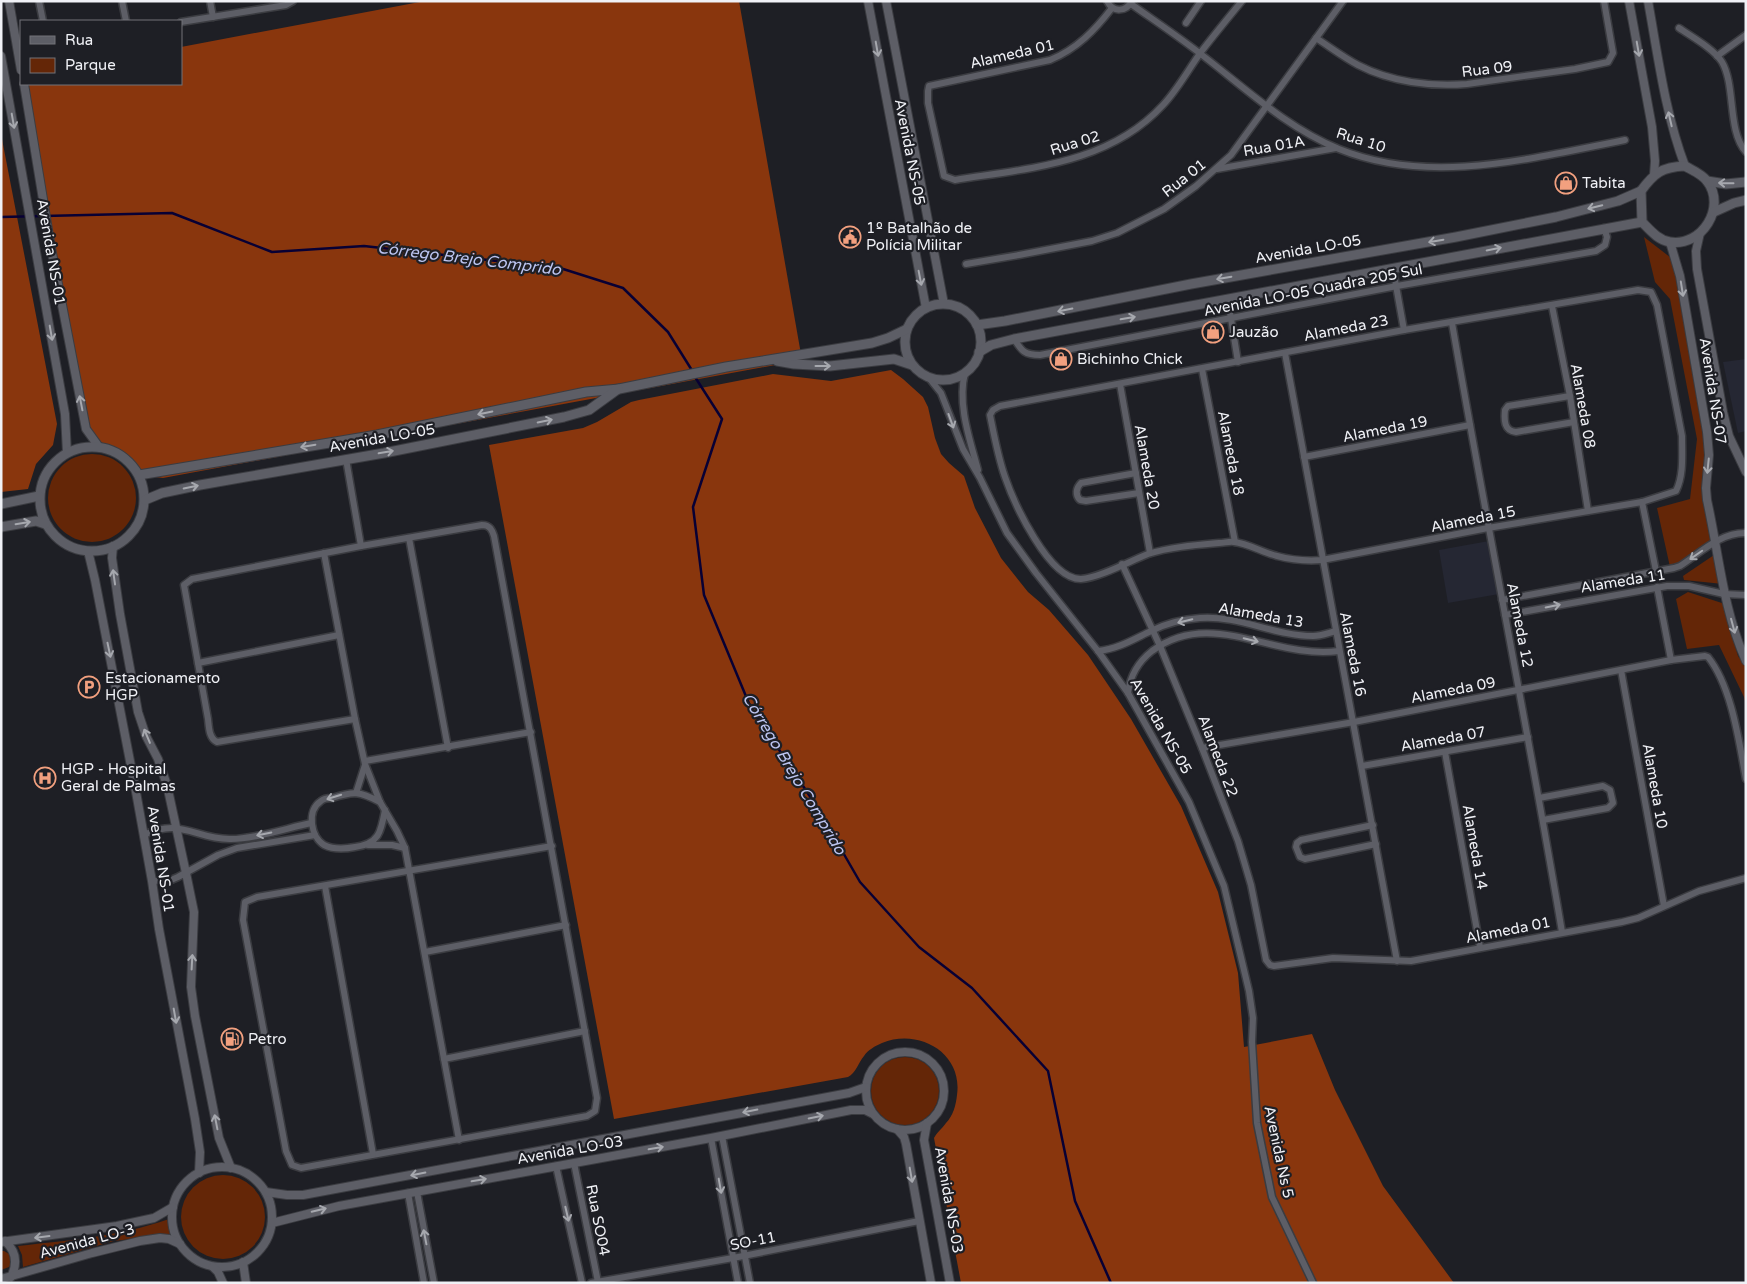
<svg xmlns="http://www.w3.org/2000/svg" width="1747" height="1284" viewBox="0 0 1747 1284" font-family="'Varela Round',sans-serif">
<rect width="100%" height="100%" fill="#1e1f25"/>
<g fill="#252733">
<path d="M1746 359V431L1738 433 1723 362Z"/>
<path d="M1489 541 1499 594 1448 603 1439 550Z"/>
</g>
<g fill="#642607">
<path d="M1644 237 1675 261 1708 423 1707 488 1713 528 1711 541 1679 565 1670 567 1657 508 1690 499 1697 439 1670 299 1655 282Z"/>
<circle cx="92" cy="498" r="44"/>
<path d="M1717 553 1723 584 1684 580 1683 576Z"/>
<path d="M1688 592 1728 605 1735 646 1738 656 1746 667V705L1744 697 1719 645 1687 649 1676 599Z"/>
<circle cx="905" cy="1091" r="34"/>
<circle cx="223" cy="1217" r="42"/>
<path d="M169 1219 172 1234 114 1241 23 1267 22 1255 18 1246C71 1240 117 1237 169 1219Z"/>
<path d="M1 1251H4L9 1254 12 1262 9 1267 1 1270Z"/>
</g>
<g fill="#89360d">
<path d="M425 1H739L802 360 163 478 139 475 123 456 99 447 86 429 24 84H181V47Z"/>
<path d="M1 134 57 424 53 445 36 464 28 489 1 492Z"/>
<path d="M891 370 903 379 923 397 928 407 935 438 941 454 949 463 964 476 975 508 1001 558 1028 592 1049 610 1088 655 1131 719 1181 806 1218 892 1238 973 1244 1047 1312 1034 1335 1090 1383 1186 1454 1283H961L934 1138C937 1132 942 1129 946 1123 953 1116 956 1105 957 1095 963 1053 919 1028 882 1043 875 1046 868 1050 864 1056 858 1063 856 1073 848 1077L614 1119 489 445 583 428 597 422 631 402 639 400 773 374 831 381Z"/>
</g>
<g fill="none" stroke-linecap="round" stroke-linejoin="round">
<g stroke="#080034" stroke-width="2.5">
<path d="M1 217 172 213 272 252 364 246 560 268 623 288 668 332 693 372"/>
<path d="M695 377 722 419 693 507 704 595 750 706 815 804 860 882 919 947 972 988 1048 1071 1075 1201 1111 1283"/>
</g>
<g stroke="#3b3c41" stroke-width="9">
<g id="minor">
<path d="M39 1 43 21"/>
<path d="M122 1 126 21"/>
<path d="M210 1 213 17"/>
<path d="M1107 1C1113 13 1126 12 1132 1"/>
<path d="M1131 4C1155 21 1179 37 1202 55 1245 88 1287 128 1339 149 1430 186 1532 158 1625 140"/>
<path d="M1112 8C1095 30 1077 49 1050 60L929 86 928 91V103L944 176 955 180C1029 168 1109 164 1163 105 1178 89 1188 70 1201 52 1214 35 1228 18 1242 1"/>
<path d="M181 22 286 5 293 1"/>
<path d="M1186 23 1201 1"/>
<path d="M1679 28C1692 37 1714 49 1722 62 1736 86 1727 131 1746 152"/>
<path d="M1316 38C1330 47 1343 57 1358 65 1391 82 1431 87 1467 84L1575 69 1608 62 1613 53 1604 1"/>
<path d="M1717 56 1746 35"/>
<path d="M1217 169 1336 148"/>
<path d="M966 264 1019 255 1092 241 1117 233 1164 209 1196 186 1231 155 1343 1"/>
<path d="M1393 269 1404 330"/>
<path d="M1638 290 1651 292 1657 305 1682 436C1682 454 1684 475 1676 491L1642 502 1488 528 1322 560C1308 561 1292 560 1277 556 1264 553 1247 543 1234 542 1230 541 1224 543 1219 543 1196 545 1170 547 1148 554 1130 561 1099 578 1081 579 1049 580 1014 503 1005 477 998 457 994 435 990 415L993 410 1000 406 1404 330Z"/>
<path d="M1228 300 1238 362"/>
<path d="M1552 306 1570 396 1588 511"/>
<path d="M1452 323C1487 526 1528 729 1562 932"/>
<path d="M1014 339C1022 351 1024 355 1040 355L1397 286 1596 251 1605 245 1607 237 1604 228"/>
<path d="M1285 353 1397 961"/>
<path d="M1202 369 1235 542"/>
<path d="M965 373C957 404 970 440 978 470"/>
<path d="M929 378 941 393 963 449 980 478 1007 533 1036 573 1098 651 1128 693 1189 802 1224 886 1249 991 1253 1018 1252 1042 1257 1123 1272 1197 1313 1283"/>
<path d="M1120 384 1150 553"/>
<path d="M1570 396 1508 406 1505 410C1504 420 1504 431 1516 432L1574 422"/>
<path d="M1304 457 1470 425"/>
<path d="M346 459 361 546"/>
<path d="M1136 473 1081 483C1076 488 1075 495 1080 500L1086 501 1139 493"/>
<path d="M1642 502 1656 571"/>
<path d="M409 538 448 748"/>
<path d="M324 553 355 719 365 764 380 802 397 831 405 848 459 1140"/>
<path d="M1122 564 1160 646 1202 748 1238 841 1251 885 1266 960 1270 965 1274 966 1333 958 1411 961 1622 922 1638 918 1699 891 1746 878"/>
<path d="M1657 587 1671 660"/>
<path d="M1502 600 1674 568 1680 566C1700 553 1721 532 1746 533"/>
<path d="M1505 615 1667 586H1689L1724 594 1746 595"/>
<path d="M1098 651C1118 649 1134 639 1151 631 1165 624 1184 619 1200 618 1238 615 1275 636 1313 636 1321 636 1328 633 1336 631"/>
<path d="M198 663 339 635"/>
<path d="M1621 670 1664 906"/>
<path d="M1128 693C1130 676 1138 662 1152 651 1212 607 1273 660 1339 651"/>
<path d="M355 719 217 742C209 738 209 728 208 719L184 585 192 579 361 546 482 525C490 525 492 530 494 536L597 1098 595 1111 587 1116 301 1168 292 1165 286 1151 243 920 245 902 257 897 552 846"/>
<path d="M1202 748 1354 722 1671 660 1705 656 1708 657C1732 687 1739 742 1746 779"/>
<path d="M1445 752 1480 947"/>
<path d="M365 761 531 732"/>
<path d="M1362 766 1528 737"/>
<path d="M356 793 365 765"/>
<path d="M1539 798 1603 786 1610 790 1613 803 1608 808 1543 820"/>
<path d="M380 802C359 791 354 791 332 798 329 798 323 799 321 801 306 811 311 837 324 845 334 850 345 849 355 847 379 844 381 832 385 810"/>
<path d="M1373 825 1301 840 1297 843 1296 847 1300 857 1305 859 1376 844"/>
<path d="M144 835C182 817 196 840 231 839 255 839 287 828 311 823"/>
<path d="M368 845H392L405 848"/>
<path d="M152 881 171 880 178 877 218 855 237 848 315 835"/>
<path d="M325 886 373 1154"/>
<path d="M425 952 566 925"/>
<path d="M444 1059 585 1031"/>
<path d="M722 1136 750 1283"/>
<path d="M711 1138 738 1283"/>
<path d="M574 1163 598 1282"/>
<path d="M556 1166 582 1283"/>
<path d="M417 1192 434 1283"/>
<path d="M408 1193 424 1283"/>
<path d="M591 1283 733 1258 919 1221"/>
</g>
</g>
<g stroke="#3b3c41" stroke-width="10">
<g id="tertiary">
<path d="M9 1 21 70"/>
<path d="M868 1 926 308"/>
<path d="M886 1 944 304"/>
<path d="M1629 1 1652 127 1655 161 1654 175"/>
<path d="M1648 1C1658 56 1665 113 1685 166"/>
<path d="M1 56 65 414 67 453"/>
<path d="M24 84 51 248 86 429 99 447"/>
<path d="M1700 233 1696 251 1697 269 1723 412 1729 436 1746 472"/>
<path d="M1670 242 1680 276 1707 432 1709 455 1706 488 1707 500C1719 554 1723 610 1746 661"/>
<path d="M113 546 112 558 120 614 138 712 146 736 158 759 167 785 186 873 194 912 191 987 195 1016 219 1138 231 1168"/>
<path d="M88 551 95 580 136 792 152 881 159 929 195 1119 200 1152 199 1173"/>
<circle cx="905" cy="1091" r="39"/>
<path d="M927 1123 924 1140 950 1283"/>
<path d="M897 1129 904 1137 906 1144 931 1283"/>
<circle cx="222" cy="1217" r="50"/>
<path d="M266 1192 287 1195H303L849 1093 866 1087"/>
<path d="M272 1223 339 1206 711 1138 851 1110H865L873 1114"/>
<path d="M5 1241C16 1251 18 1263 11 1277"/>
<path d="M1 1242 117 1226 154 1218 173 1207"/>
<path d="M243 1262 246 1283"/>
<path d="M213 1267 218 1272 223 1283"/>
<path d="M1 1279 92 1253 140 1241 160 1238 169 1239 180 1244"/>
</g>
</g>
<g stroke="#3b3c41" stroke-width="11">
<g id="secondary">
<path d="M1685 166C1692 170 1702 174 1707 181 1727 207 1702 247 1670 242 1658 240 1650 230 1642 222L1641 191C1654 173 1662 167 1685 166Z"/>
<path d="M1707 181 1726 184 1746 182"/>
<path d="M1714 212 1734 203 1746 200"/>
<circle cx="943" cy="342" r="38"/>
<path d="M977 325 1005 321 1191 284 1456 237 1556 217 1618 201 1641 191"/>
<path d="M979 352 991 345 1014 339 1642 222"/>
<path d="M777 361 794 364 830 366 894 359 912 365"/>
<circle cx="92" cy="499" r="52"/>
<path d="M139 475 377 435 586 392 619 389 726 367 872 343 888 338 907 329"/>
<path d="M145 500 162 493 200 485 384 453 564 417 589 410 618 389"/>
<path d="M1 504 39 496"/>
<path d="M1 527 36 521 45 524"/>
</g>
</g>
<use href="#minor" stroke="#5d5e66" stroke-width="6"/>
<use href="#tertiary" stroke="#5d5e66" stroke-width="8"/>
<use href="#secondary" stroke="#5d5e66" stroke-width="9"/>
</g>
<defs><path id="oneway-shaft" d="M-6 0H5M1.5-3L5.5 0L1.5 3" fill="none" stroke-width="1.6" stroke-linecap="round" stroke-linejoin="round" transform="scale(1.25)"/></defs>
<g stroke="#a6a8ae">
<use href="#oneway-shaft" transform="translate(877 49) rotate(80)"/>
<use href="#oneway-shaft" transform="translate(1638 49) rotate(80)"/>
<use href="#oneway-shaft" transform="translate(1670 119) rotate(-103)"/>
<use href="#oneway-shaft" transform="translate(13 121) rotate(80)"/>
<use href="#oneway-shaft" transform="translate(1726 183) rotate(-179)"/>
<use href="#oneway-shaft" transform="translate(1595 207) rotate(166)"/>
<use href="#oneway-shaft" transform="translate(1436 241) rotate(170)"/>
<use href="#oneway-shaft" transform="translate(1494 249) rotate(-11)"/>
<use href="#oneway-shaft" transform="translate(920 278) rotate(79)"/>
<use href="#oneway-shaft" transform="translate(1224 278) rotate(170)"/>
<use href="#oneway-shaft" transform="translate(1682 289) rotate(81)"/>
<use href="#oneway-shaft" transform="translate(1065 310) rotate(169)"/>
<use href="#oneway-shaft" transform="translate(1128 318) rotate(-10)"/>
<use href="#oneway-shaft" transform="translate(51 333) rotate(80)"/>
<use href="#oneway-shaft" transform="translate(823 366)"/>
<use href="#oneway-shaft" transform="translate(81 403) rotate(-101)"/>
<use href="#oneway-shaft" transform="translate(485 413) rotate(168)"/>
<use href="#oneway-shaft" transform="translate(545 421) rotate(-12)"/>
<use href="#oneway-shaft" transform="translate(951 421) rotate(70)"/>
<use href="#oneway-shaft" transform="translate(308 446) rotate(170)"/>
<use href="#oneway-shaft" transform="translate(386 452) rotate(-10)"/>
<use href="#oneway-shaft" transform="translate(1708 466) rotate(96)"/>
<use href="#oneway-shaft" transform="translate(191 487) rotate(-12)"/>
<use href="#oneway-shaft" transform="translate(23 523) rotate(-9)"/>
<use href="#oneway-shaft" transform="translate(1696 555) rotate(145)"/>
<use href="#oneway-shaft" transform="translate(114 577) rotate(-98)"/>
<use href="#oneway-shaft" transform="translate(1553 606) rotate(-11)"/>
<use href="#oneway-shaft" transform="translate(1185 621) rotate(167)"/>
<use href="#oneway-shaft" transform="translate(1733 626) rotate(75)"/>
<use href="#oneway-shaft" transform="translate(1251 640) rotate(13)"/>
<use href="#oneway-shaft" transform="translate(109 650) rotate(78)"/>
<use href="#oneway-shaft" transform="translate(147 736) rotate(-113)"/>
<use href="#oneway-shaft" transform="translate(334 797) rotate(163)"/>
<use href="#oneway-shaft" transform="translate(264 834) rotate(168)"/>
<use href="#oneway-shaft" transform="translate(192 962) rotate(-87)"/>
<use href="#oneway-shaft" transform="translate(175 1016) rotate(80)"/>
<use href="#oneway-shaft" transform="translate(750 1111) rotate(169)"/>
<use href="#oneway-shaft" transform="translate(816 1117) rotate(-11)"/>
<use href="#oneway-shaft" transform="translate(216 1122) rotate(-101)"/>
<use href="#oneway-shaft" transform="translate(656 1148) rotate(-10)"/>
<use href="#oneway-shaft" transform="translate(418 1174) rotate(169)"/>
<use href="#oneway-shaft" transform="translate(911 1175) rotate(80)"/>
<use href="#oneway-shaft" transform="translate(479 1180) rotate(-10)"/>
<use href="#oneway-shaft" transform="translate(720 1186) rotate(80)"/>
<use href="#oneway-shaft" transform="translate(319 1210) rotate(-13)"/>
<use href="#oneway-shaft" transform="translate(567 1214) rotate(77)"/>
<use href="#oneway-shaft" transform="translate(42 1237) rotate(173)"/>
<use href="#oneway-shaft" transform="translate(425 1237) rotate(-101)"/>
</g>
<defs>
<g id="shop-ring" transform="scale(1.125)"><circle r="9.5" fill="#1e1f25" stroke="#f2a07f" stroke-width="1.5"/><path d="M-5-2.5h2.3a2.7 3.5 0 0 1 5.4 0H5L5.5 6h-11ZM-1.5-2.5h3a1.5 2.3 0 0 0-3 0Z" fill="#f2a07f"/></g>
<g id="civic-ring" transform="scale(1.125)"><circle r="9.5" fill="#1e1f25" stroke="#f2a07f" stroke-width="1.5"/><path d="M-.6-6.5H3V-4.5H.6V-3L4-1V1h2V6H-6V1h2V-1L-.6-3ZM-1.2 2.5V6h2.4V2.5Z" fill="#f2a07f"/></g>
<g id="parking-ring" transform="scale(1.125)"><circle r="9.5" fill="#1e1f25" stroke="#f2a07f" stroke-width="1.5"/><path d="M-3.5-5.5H1a3.5 3.5 0 0 1 0 7H-1V5.5H-3.5ZM-1-3.4V-.6H.8a1.4 1.4 0 0 0 0-2.8Z" fill="#f2a07f"/></g>
<g id="hospital-ring" transform="scale(1.125)"><circle r="9.5" fill="#1e1f25" stroke="#f2a07f" stroke-width="1.5"/><path d="M-5-5h3v3.5h4V-5h3V5h-3V1.5h-4V5h-3Z" fill="#f2a07f"/></g>
<g id="fuel-ring" transform="scale(1.125)"><circle r="9.5" fill="#1e1f25" stroke="#f2a07f" stroke-width="1.5"/><path d="M-5.5-6h7V0h2V4h1.3V-2.5L3-4.5l.8-.8L6-3V5H2.5V1h-1V6h-7ZM-4.2-4.7v3.2H.2V-4.7Z" fill="#f2a07f"/></g>
</defs>
<g fill-rule="evenodd">
<use href="#shop-ring" x="1566" y="183"/>
<use href="#civic-ring" x="850" y="237"/>
<use href="#shop-ring" x="1213" y="332"/>
<use href="#shop-ring" x="1061" y="359"/>
<use href="#parking-ring" x="89" y="687"/>
<use href="#hospital-ring" x="45" y="778"/>
<use href="#fuel-ring" x="232" y="1039"/>
</g>
<g text-anchor="middle" dominant-baseline="central" stroke-width="4.5" stroke-linejoin="round" paint-order="stroke">
<g font-size="15" fill="#f0f1f6" stroke="#1e1f25">
<text transform="translate(1012 54) rotate(-13)">Alameda 01</text>
<text transform="translate(1487 69) rotate(-7)">Rua 09</text>
<text transform="translate(1361 140) rotate(18)">Rua 10</text>
<text transform="translate(1075 143) rotate(-17)">Rua 02</text>
<text transform="translate(1274 146) rotate(-10)">Rua 01A</text>
<text transform="translate(910 152) rotate(79)">Avenida NS-05</text>
<text transform="translate(1184 178) rotate(-38)">Rua 01</text>
<text transform="translate(1308 249) rotate(-10)">Avenida LO-05</text>
<text transform="translate(51 252) rotate(80)">Avenida NS-01</text>
<text transform="translate(1313 290) rotate(-11)">Avenida LO-05 Quadra 205 Sul</text>
<text transform="translate(1346 328) rotate(-11)">Alameda 23</text>
<text transform="translate(1713 391) rotate(81)">Avenida NS-07</text>
<text transform="translate(1583 406) rotate(80)">Alameda 08</text>
<text transform="translate(1385 429) rotate(-11)">Alameda 19</text>
<text transform="translate(382 438) rotate(-10)">Avenida LO-05</text>
<text transform="translate(1231 453) rotate(79)">Alameda 18</text>
<text transform="translate(1147 467) rotate(80)">Alameda 20</text>
<text transform="translate(1473 519) rotate(-11)">Alameda 15</text>
<text transform="translate(1623 581) rotate(-9)">Alameda 11</text>
<text transform="translate(1261 615) rotate(10)">Alameda 13</text>
<text transform="translate(1520 625) rotate(79)">Alameda 12</text>
<text transform="translate(1353 654) rotate(79)">Alameda 16</text>
<text transform="translate(1453 690) rotate(-11)">Alameda 09</text>
<text transform="translate(1161 726) rotate(60)">Avenida NS-05</text>
<text transform="translate(1443 739) rotate(-10)">Alameda 07</text>
<text transform="translate(1218 756) rotate(69)">Alameda 22</text>
<text transform="translate(1655 786) rotate(80)">Alameda 10</text>
<text transform="translate(1475 847) rotate(80)">Alameda 14</text>
<text transform="translate(161 859) rotate(81)">Avenida NS-01</text>
<text transform="translate(1508 930) rotate(-11)">Alameda 01</text>
<text transform="translate(570 1150) rotate(-10)">Avenida LO-03</text>
<text transform="translate(1279 1152) rotate(78)">Avenida Ns 5</text>
<text transform="translate(949 1200) rotate(80)">Avenida NS-03</text>
<text transform="translate(598 1220) rotate(79)">Rua SO04</text>
<text transform="translate(87 1241) rotate(-15)">Avenida LO-3</text>
<text transform="translate(753 1241) rotate(-11)">SO-11</text>
</g>
<g font-size="15" fill="#f0f1f6" stroke="#1e1f25" text-anchor="start">
<text x="1582" y="183">Tabita</text>
<text x="866" y="228">1º Batalhão de<tspan x="866" dy="17">Polícia Militar</tspan></text>
<text x="1229" y="332">Jauzão</text>
<text x="1077" y="359">Bichinho Chick</text>
<text x="105" y="678">Estacionamento<tspan x="105" dy="17">HGP</tspan></text>
<text x="61" y="769">HGP - Hospital<tspan x="61" dy="17">Geral de Palmas</tspan></text>
<text x="248" y="1039">Petro</text>
</g>
<g font-size="16" font-style="italic" fill="#bcc4f0" stroke="#1e1f25">
<text transform="translate(469 259) rotate(7)">Córrego Brejo Comprido</text>
<text transform="translate(794 774) rotate(59)">Córrego Brejo Comprido</text>
</g>
</g>
<rect width="1747" height="1284" fill="none" stroke="#f0f1f6" stroke-width="5"/>
<rect x="20" y="20" width="162" height="65" fill="#1e1f25" stroke="#727379"/>
<rect x="30" y="36" width="25" height="8" fill="#5d5e66" stroke="#727379"/>
<text x="65" y="45" font-size="15" fill="#f0f1f6">Rua</text>
<rect x="30" y="58" width="25" height="15" fill="#642607" stroke="#727379"/>
<text x="65" y="70" font-size="15" fill="#f0f1f6">Parque</text>
</svg>
